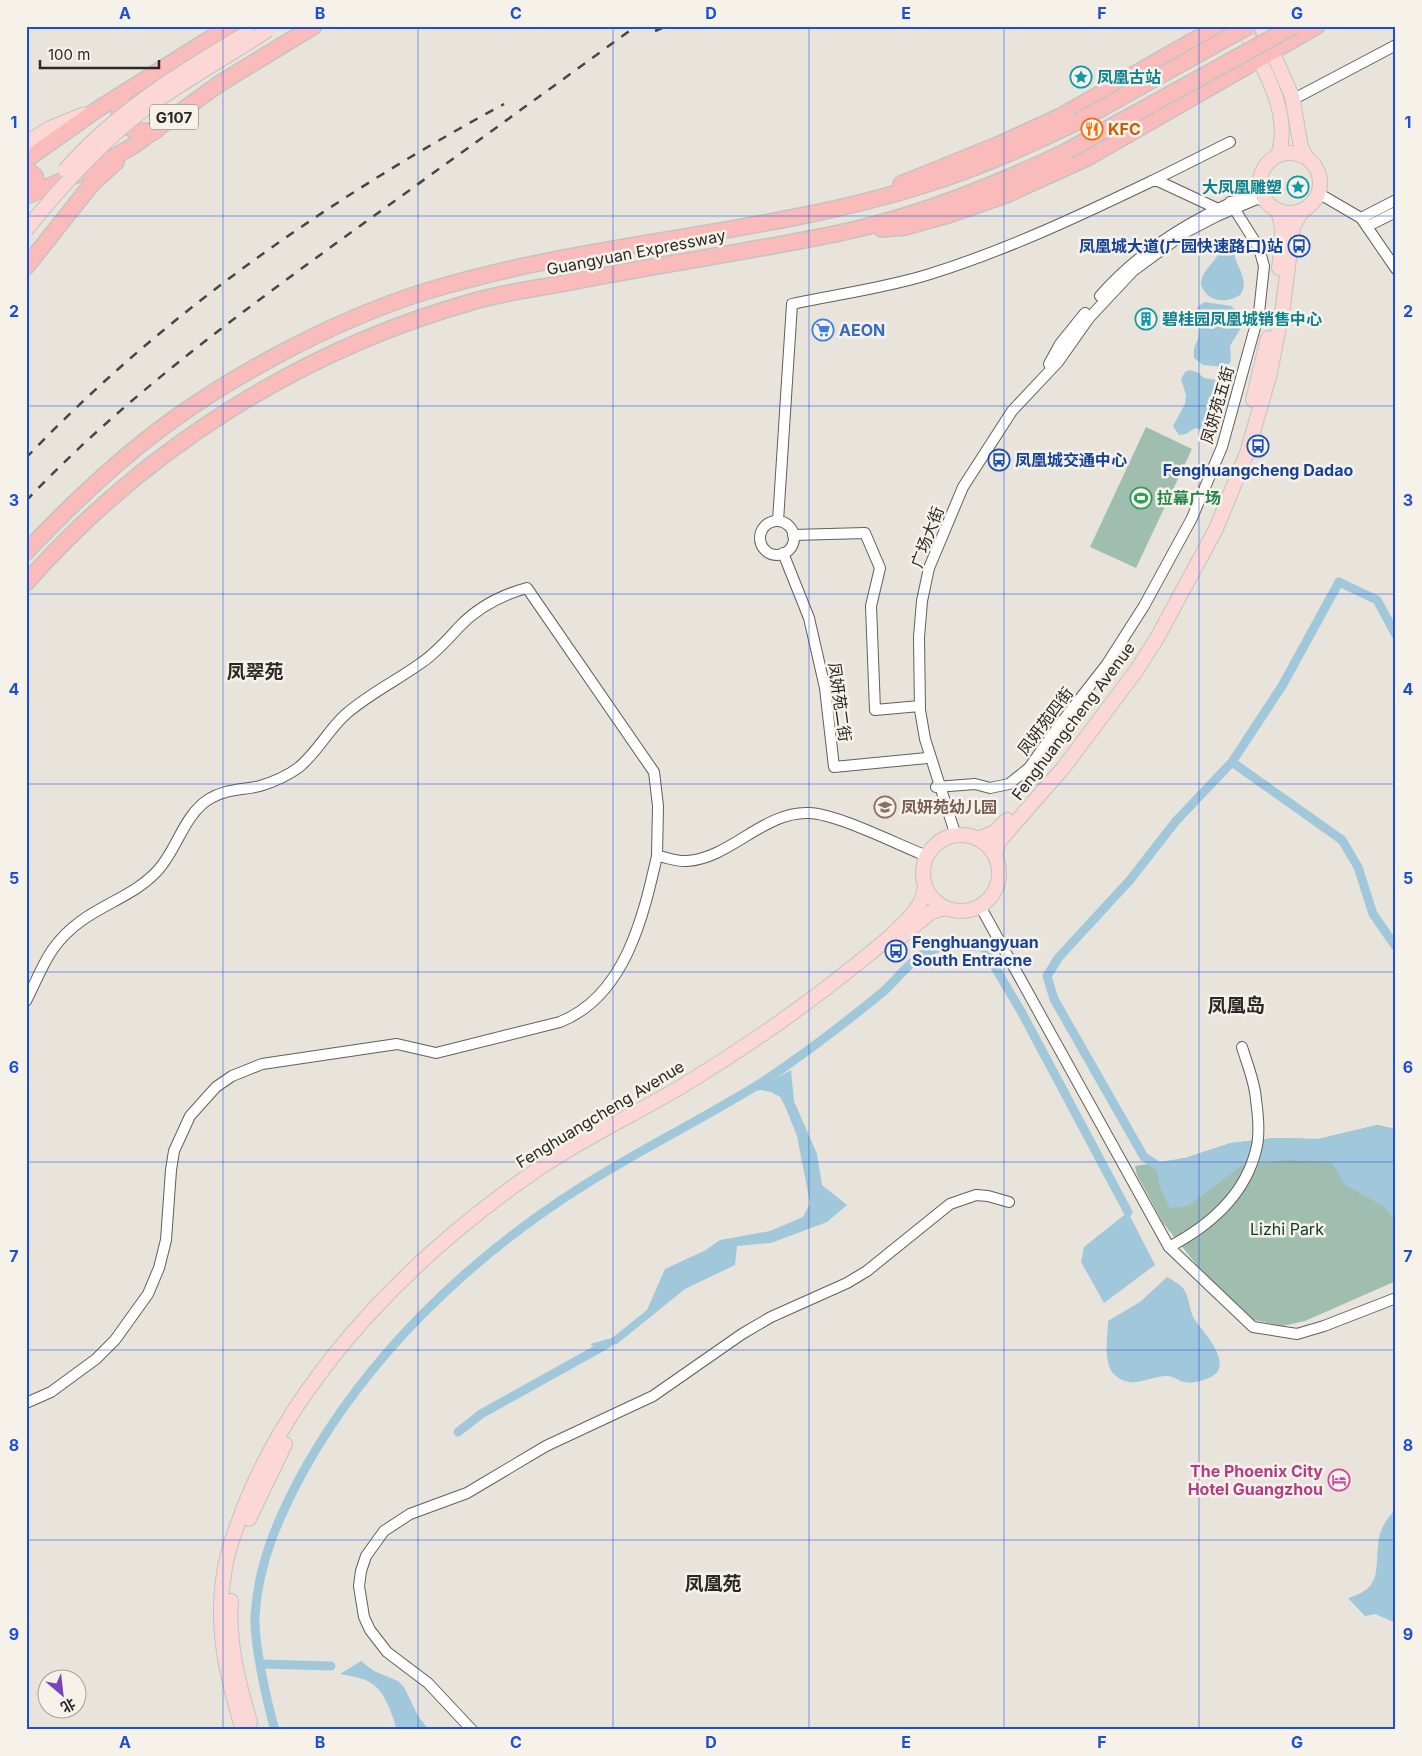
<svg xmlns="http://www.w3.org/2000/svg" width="1422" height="1756" viewBox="0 0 1422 1756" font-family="Inter,'Noto Sans SC',sans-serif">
<rect width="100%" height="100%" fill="#e8e4dc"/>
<g fill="#a0beaf">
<path d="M1146 427 1192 449 1136 568 1090 547Z"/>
<path d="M1377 1125 1396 1129V1281L1305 1321 1282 1326 1245 1318 1208 1279 1163 1223 1137 1175 1135 1166 1185 1158 1231 1143 1275 1138 1318 1139Z"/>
</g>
<g fill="#a1c8da">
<path d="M1221 246 1234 247C1232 265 1252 278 1240 295 1226 304 1207 302 1201 285 1201 268 1219 262 1221 246Z"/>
<path d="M1205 302 1231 306 1242 316V326L1230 346 1231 362 1225 367 1203 365 1194 358C1192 347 1198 343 1199 334 1201 321 1187 311 1205 302Z"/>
<path d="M1189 370 1197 372 1204 378 1222 381 1226 392 1214 406 1217 422 1215 428 1209 431 1195 428 1186 434 1179 435 1173 426 1185 404 1186 395 1181 379 1185 372Z"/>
<path d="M791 1070 794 1101 817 1154 822 1185 847 1205 827 1222 771 1243 737 1246 735 1265 685 1289 617 1344 596 1348 590 1344 612 1338 647 1310 665 1269 706 1250 720 1240 770 1231 803 1217 810 1203 797 1136 785 1106 780 1097 771 1092 761 1090 751 1092Z"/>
<path d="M1377 1125 1396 1129V1222L1385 1207 1345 1185 1331 1162 1287 1160 1241 1166 1188 1206 1170 1208 1160 1188 1157 1170 1165 1162 1185 1158 1231 1143 1275 1138 1318 1139Z"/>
<path d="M1128 1212 1155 1265 1104 1303 1081 1262 1084 1247Z"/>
<path d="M1167 1277C1172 1280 1182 1285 1185 1291 1190 1300 1189 1311 1195 1320 1204 1333 1235 1365 1211 1377 1204 1380 1192 1384 1185 1382 1178 1381 1174 1376 1167 1376 1149 1376 1133 1390 1116 1376 1102 1365 1108 1337 1108 1321L1140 1302Z"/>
<path d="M1396 1509V1623L1375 1614 1365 1616 1348 1598C1384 1588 1374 1568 1379 1539 1380 1528 1388 1517 1396 1509Z"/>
<path d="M361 1661 374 1671 398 1681 404 1687 418 1716 429 1730H397C393 1716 385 1693 374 1685 365 1678 351 1676 340 1674Z"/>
</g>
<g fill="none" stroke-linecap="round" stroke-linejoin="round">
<g stroke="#a1c8da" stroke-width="9">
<path d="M1232 762 1342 840 1358 867 1373 914 1396 947"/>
<path d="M1160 1167 1144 1157 1054 999 1047 976 1059 957 1130 880 1176 821 1232 762 1282 686 1339 582 1377 600 1396 635"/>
<path d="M458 1432 481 1414 607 1344"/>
<path d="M262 1664 331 1666"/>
<path d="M275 1730C267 1703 254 1644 255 1616 258 1563 279 1516 304 1470 368 1356 465 1262 575 1191 636 1151 702 1120 764 1081 806 1053 845 1023 884 991 897 979 911 960 927 952 945 943 964 946 983 947L1022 1013 1128 1212"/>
</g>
<g stroke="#646059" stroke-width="12">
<g id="minor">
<path d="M1292 100 1396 45"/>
<path d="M1152 181 1230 142"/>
<path d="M1318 193 1361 218 1396 269"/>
<path d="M1361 218 1396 200"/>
<path d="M1368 226 1396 212"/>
<path d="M1100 296C1141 249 1193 218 1251 194L1260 187"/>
<path d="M1049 364 1060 344 1085 313"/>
<path d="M778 521 792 304C838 294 886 288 930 274 1007 250 1079 216 1152 181H1158L1216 208"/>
<circle cx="777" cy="538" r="17"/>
<path d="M793 535 865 533 880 568 871 606 875 710 920 706"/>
<path d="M783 553 809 618 825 688 834 767 927 758"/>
<path d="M936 787 975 784 990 788 1009 784 1029 768 1057 728 1107 664 1144 606 1192 518 1222 447 1259 313 1264 266 1259 248 1230 202"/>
<path d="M956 836 925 739 920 710 919 637 922 601 929 568 963 487 1012 411 1058 362 1089 318 1133 271 1186 232 1217 216 1257 199 1267 201"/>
<path d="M980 906 1169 1247 1253 1327 1297 1334 1324 1326 1396 1298"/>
<path d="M26 1001C43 968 48 945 81 921 107 902 137 894 159 869 178 847 184 815 209 799 225 789 243 790 260 786 273 782 287 776 298 768 317 753 328 730 346 714 369 694 396 681 421 663 436 653 447 640 459 627 478 607 501 595 527 588L654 772 658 806 657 856C666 857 677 862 687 861 731 858 764 811 809 813 838 814 898 845 927 856"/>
<path d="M1169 1247C1209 1226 1245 1195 1256 1150 1260 1136 1258 1114 1256 1100 1255 1082 1247 1064 1242 1047"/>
<path d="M26 1403 51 1392 96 1359 115 1340 148 1294 159 1268 166 1240 171 1170 174 1151 190 1116 216 1087 232 1076 262 1064 397 1044 436 1053 560 1022C625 996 643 918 657 856"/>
<path d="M472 1730 428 1683 387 1652 370 1630 364 1617 359 1586 361 1571 366 1556 384 1531 410 1514 467 1493 546 1446 653 1396 742 1334 771 1317 847 1283 867 1271 950 1204 976 1195 988 1196 1009 1202"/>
</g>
</g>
<g stroke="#c3c3c2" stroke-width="16">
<g id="major">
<path d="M1243 26C1260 64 1293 112 1278 155"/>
<path d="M1261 26 1292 96 1301 147 1307 158"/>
<path d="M26 143 50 128 85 114"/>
<circle cx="1290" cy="183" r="30"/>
<path d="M1277 210C1286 228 1281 248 1279 268"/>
<path d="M1253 400 1268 338"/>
<circle cx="961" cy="873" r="38"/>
<path d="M978 839 995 832 1007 820"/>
<path d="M995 855 998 844 1002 838 1064 767 1136 671 1157 638 1216 529 1247 453 1270 373 1283 306 1293 226 1304 209"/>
<path d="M897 940 931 912 945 908"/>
<path d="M249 1519 285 1444"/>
<path d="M231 1601C228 1643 238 1681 250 1722"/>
<path d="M243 1730C227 1678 215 1628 224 1574 227 1551 236 1529 244 1507 299 1368 420 1249 541 1167 587 1136 637 1113 684 1085 735 1054 786 1019 834 982 856 964 908 926 920 903 923 898 924 892 925 886"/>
</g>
</g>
<g stroke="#c3c3c2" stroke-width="18">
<g id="highway">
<path d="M124 93C111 121 127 134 155 131"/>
<path d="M26 160 98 109 230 26"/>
<path d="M26 169 35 176 36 181 27 195"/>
<path d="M901 184 1000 144 1061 116 1219 26"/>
<path d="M26 196 104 163 133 146 219 84 314 26"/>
<path d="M882 229 905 227 951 214 1006 195 1045 177 1087 158 1317 26"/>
<path d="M26 267 91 185 116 162"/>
<path d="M26 552C61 515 97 480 136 448 214 384 330 321 427 291 590 241 764 236 927 184 979 168 1028 146 1077 122"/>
<path d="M26 583C144 449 302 349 475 301 503 293 532 289 560 284 654 265 750 252 844 232 922 215 996 185 1067 151"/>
</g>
</g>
<use href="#minor" stroke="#fff" stroke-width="10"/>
<use href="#major" stroke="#fbd7d6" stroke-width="14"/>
<use href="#highway" stroke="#f9bcbb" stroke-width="15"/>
<g stroke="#484642" stroke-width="2.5" stroke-dasharray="9 9" stroke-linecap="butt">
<path d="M655 31 667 26"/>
<path d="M26 458C163 314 330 198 504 104"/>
<path d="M26 501C123 398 239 314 353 231 447 163 542 95 636 26"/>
</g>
<g stroke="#c3c3c2" stroke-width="16" stroke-linecap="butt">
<g id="major-bridge">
<path d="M65 170C116 112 181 72 247 33"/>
<path d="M26 230C62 185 100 143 146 108 185 80 228 56 268 30"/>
</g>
</g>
<g stroke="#c3c3c2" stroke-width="18" stroke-linecap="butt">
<g id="highway-bridge">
<path d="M1077 122 1249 26"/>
<path d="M1067 151 1294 26"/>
</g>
</g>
<use href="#major-bridge" stroke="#fbd7d6" stroke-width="14"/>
<use href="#highway-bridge" stroke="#f9bcbb" stroke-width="15"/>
</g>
<path fill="none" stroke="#1d4ed8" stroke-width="1" stroke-opacity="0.55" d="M223 26V1730M418 26V1730M613 26V1730M809 26V1730M1004 26V1730M1199 26V1730M26 216H1396M26 406H1396M26 594H1396M26 784H1396M26 972H1396M26 1162H1396M26 1350H1396M26 1540H1396"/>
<defs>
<g id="sight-ring" transform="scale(1.125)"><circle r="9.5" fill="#f6f1e9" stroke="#0f9aa8" stroke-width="1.5"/><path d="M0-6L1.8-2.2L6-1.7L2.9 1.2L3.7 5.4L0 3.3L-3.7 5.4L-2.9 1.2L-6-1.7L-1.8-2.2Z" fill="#0f9aa8"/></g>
<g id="restaurant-ring" transform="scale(1.125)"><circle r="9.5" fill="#f6f1e9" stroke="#e8710a" stroke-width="1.5"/><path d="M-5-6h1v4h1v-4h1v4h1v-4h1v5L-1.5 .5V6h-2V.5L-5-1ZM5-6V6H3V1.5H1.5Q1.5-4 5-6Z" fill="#e8710a"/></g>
<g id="bus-ring" transform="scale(1.125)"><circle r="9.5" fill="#f6f1e9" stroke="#1a4fb4" stroke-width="1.5"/><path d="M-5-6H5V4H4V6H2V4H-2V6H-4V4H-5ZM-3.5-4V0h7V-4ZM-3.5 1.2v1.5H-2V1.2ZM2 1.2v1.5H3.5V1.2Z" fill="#1a4fb4"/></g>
<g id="building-ring" transform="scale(1.125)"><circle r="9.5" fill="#f6f1e9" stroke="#0f9aa8" stroke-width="1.5"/><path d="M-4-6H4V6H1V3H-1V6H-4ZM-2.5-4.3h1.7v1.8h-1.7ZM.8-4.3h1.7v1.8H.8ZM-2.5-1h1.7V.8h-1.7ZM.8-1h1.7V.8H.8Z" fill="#0f9aa8"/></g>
<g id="supermarket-ring" transform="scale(1.125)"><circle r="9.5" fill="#f6f1e9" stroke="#3f7fe0" stroke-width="1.5"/><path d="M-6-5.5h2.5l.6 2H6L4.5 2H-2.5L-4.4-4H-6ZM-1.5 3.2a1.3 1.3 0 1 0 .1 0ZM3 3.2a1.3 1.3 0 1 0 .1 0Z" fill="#3f7fe0"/></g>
<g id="stadium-ring" transform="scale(1.125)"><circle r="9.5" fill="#f6f1e9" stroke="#2e9e5b" stroke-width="1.5"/><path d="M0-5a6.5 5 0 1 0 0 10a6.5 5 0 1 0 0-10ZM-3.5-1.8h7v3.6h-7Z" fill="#2e9e5b"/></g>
<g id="school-ring" transform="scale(1.125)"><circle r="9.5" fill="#f6f1e9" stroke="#8d6e63" stroke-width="1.5"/><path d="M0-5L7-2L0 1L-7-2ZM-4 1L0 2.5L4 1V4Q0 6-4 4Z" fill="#8d6e63"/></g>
<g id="hotel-ring" transform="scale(1.125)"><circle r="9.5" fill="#f6f1e9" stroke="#d1479c" stroke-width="1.5"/><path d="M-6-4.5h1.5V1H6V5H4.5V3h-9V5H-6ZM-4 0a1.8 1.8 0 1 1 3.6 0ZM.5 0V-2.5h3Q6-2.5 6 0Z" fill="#d1479c"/></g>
</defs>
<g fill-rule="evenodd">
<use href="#sight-ring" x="1081" y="77"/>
<use href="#restaurant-ring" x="1092" y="129"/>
<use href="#sight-ring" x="1298" y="187"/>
<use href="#bus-ring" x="1299" y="246"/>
<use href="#building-ring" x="1146" y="319"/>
<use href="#supermarket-ring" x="823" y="330"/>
<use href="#bus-ring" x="1258" y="446"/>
<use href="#bus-ring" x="999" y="460"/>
<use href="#stadium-ring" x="1141" y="498"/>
<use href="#school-ring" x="885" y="807"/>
<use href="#bus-ring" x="896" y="951"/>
<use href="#hotel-ring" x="1339" y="1480"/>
</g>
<g text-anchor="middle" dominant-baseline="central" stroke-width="5" stroke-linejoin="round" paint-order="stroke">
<rect fill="#f6f1e9" stroke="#676460" stroke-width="1" x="150" y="104.5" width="48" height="25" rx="4"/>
<g font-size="15" font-weight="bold" fill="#2a2825">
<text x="174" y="117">G107</text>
</g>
<g font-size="16" font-weight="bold" fill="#0d838f" stroke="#f6f1e9" text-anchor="start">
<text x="1097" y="77">凤凰古站</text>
<text x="1282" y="187" text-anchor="end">大凤凰雕塑</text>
<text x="1162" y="319">碧桂园凤凰城销售中心</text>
</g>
<g font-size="16" font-weight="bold" fill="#c56008" stroke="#f6f1e9" text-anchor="start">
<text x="1108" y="129">KFC</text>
</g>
<g font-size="16" font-weight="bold" fill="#164399" stroke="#f6f1e9" text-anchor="start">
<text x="1283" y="246" text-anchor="end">凤凰城大道(广园快速路口)站</text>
<text x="1015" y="460">凤凰城交通中心</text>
<text x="1258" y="470" text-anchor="middle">Fenghuangcheng Dadao</text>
<text x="912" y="942">Fenghuangyuan<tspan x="912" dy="18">South Entracne</tspan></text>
</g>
<g font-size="16" fill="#2a2825" stroke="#f6f1e9">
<text transform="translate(636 252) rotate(-11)">Guangyuan Expressway</text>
<text transform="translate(1217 405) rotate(-74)">凤妍苑五街</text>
<text transform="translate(927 537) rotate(-69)">广场大街</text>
<text transform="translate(840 702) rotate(82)">凤妍苑二街</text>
<text transform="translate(1045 721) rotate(-53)">凤妍苑四街</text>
<text transform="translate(1073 721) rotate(-53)">Fenghuangcheng Avenue</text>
<text transform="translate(600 1114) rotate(-31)">Fenghuangcheng Avenue</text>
</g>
<g font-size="16" font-weight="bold" fill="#366cbe" stroke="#f6f1e9" text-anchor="start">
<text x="839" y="330">AEON</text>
</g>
<g font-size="16" font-weight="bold" fill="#27864d" stroke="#f6f1e9" text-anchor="start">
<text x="1157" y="498">拉幕广场</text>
</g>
<g font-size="16" font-weight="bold" fill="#785e54" stroke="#f6f1e9" text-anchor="start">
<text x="901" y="807">凤妍苑幼儿园</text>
</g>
<g font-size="16" fill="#073b29" stroke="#f6f1e9">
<text x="1287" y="1229">Lizhi Park</text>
</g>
<g font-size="16" font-weight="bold" fill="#b23c85" stroke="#f6f1e9" text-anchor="end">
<text x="1323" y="1471">The Phoenix City<tspan x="1323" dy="18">Hotel Guangzhou</tspan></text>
</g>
<g font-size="19" font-weight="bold" fill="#2a2825" stroke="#f6f1e9">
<text x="255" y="671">凤翠苑</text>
<text x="1236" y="1005">凤凰岛</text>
<text x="713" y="1583">凤凰苑</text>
</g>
</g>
<rect width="1422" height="1756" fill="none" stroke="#f6f1e9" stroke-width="55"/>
<g transform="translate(62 1694) rotate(152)"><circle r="24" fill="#f6f1e9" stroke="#a4a19b"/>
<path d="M0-4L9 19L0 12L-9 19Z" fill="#7744bb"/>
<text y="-8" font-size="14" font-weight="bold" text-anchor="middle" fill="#2a2825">北</text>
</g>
<path d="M40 60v8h119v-8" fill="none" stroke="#2a2825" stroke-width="2.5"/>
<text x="48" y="60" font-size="15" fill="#2a2825" stroke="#f6f1e9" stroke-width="4" paint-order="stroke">100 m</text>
<rect x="28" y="28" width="1366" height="1700" fill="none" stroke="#1d4ed8" stroke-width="2"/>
<g font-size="16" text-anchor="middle" font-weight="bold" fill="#1d4ed8">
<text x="125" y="19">A</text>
<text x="320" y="19">B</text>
<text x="516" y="19">C</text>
<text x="711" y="19">D</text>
<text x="906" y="19">E</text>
<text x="1102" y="19">F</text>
<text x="1297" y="19">G</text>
<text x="14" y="128">1</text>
<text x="1408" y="128">1</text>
<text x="14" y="317">2</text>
<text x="1408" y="317">2</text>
<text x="14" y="506">3</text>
<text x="1408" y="506">3</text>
<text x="14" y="695">4</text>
<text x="1408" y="695">4</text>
<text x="14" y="884">5</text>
<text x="1408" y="884">5</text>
<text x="14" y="1073">6</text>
<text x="1408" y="1073">6</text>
<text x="14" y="1262">7</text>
<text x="1408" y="1262">7</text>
<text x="14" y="1451">8</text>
<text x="1408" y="1451">8</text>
<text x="14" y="1640">9</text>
<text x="1408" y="1640">9</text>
<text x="125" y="1748">A</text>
<text x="320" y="1748">B</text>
<text x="516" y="1748">C</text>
<text x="711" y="1748">D</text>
<text x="906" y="1748">E</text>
<text x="1102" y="1748">F</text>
<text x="1297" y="1748">G</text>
</g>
</svg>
